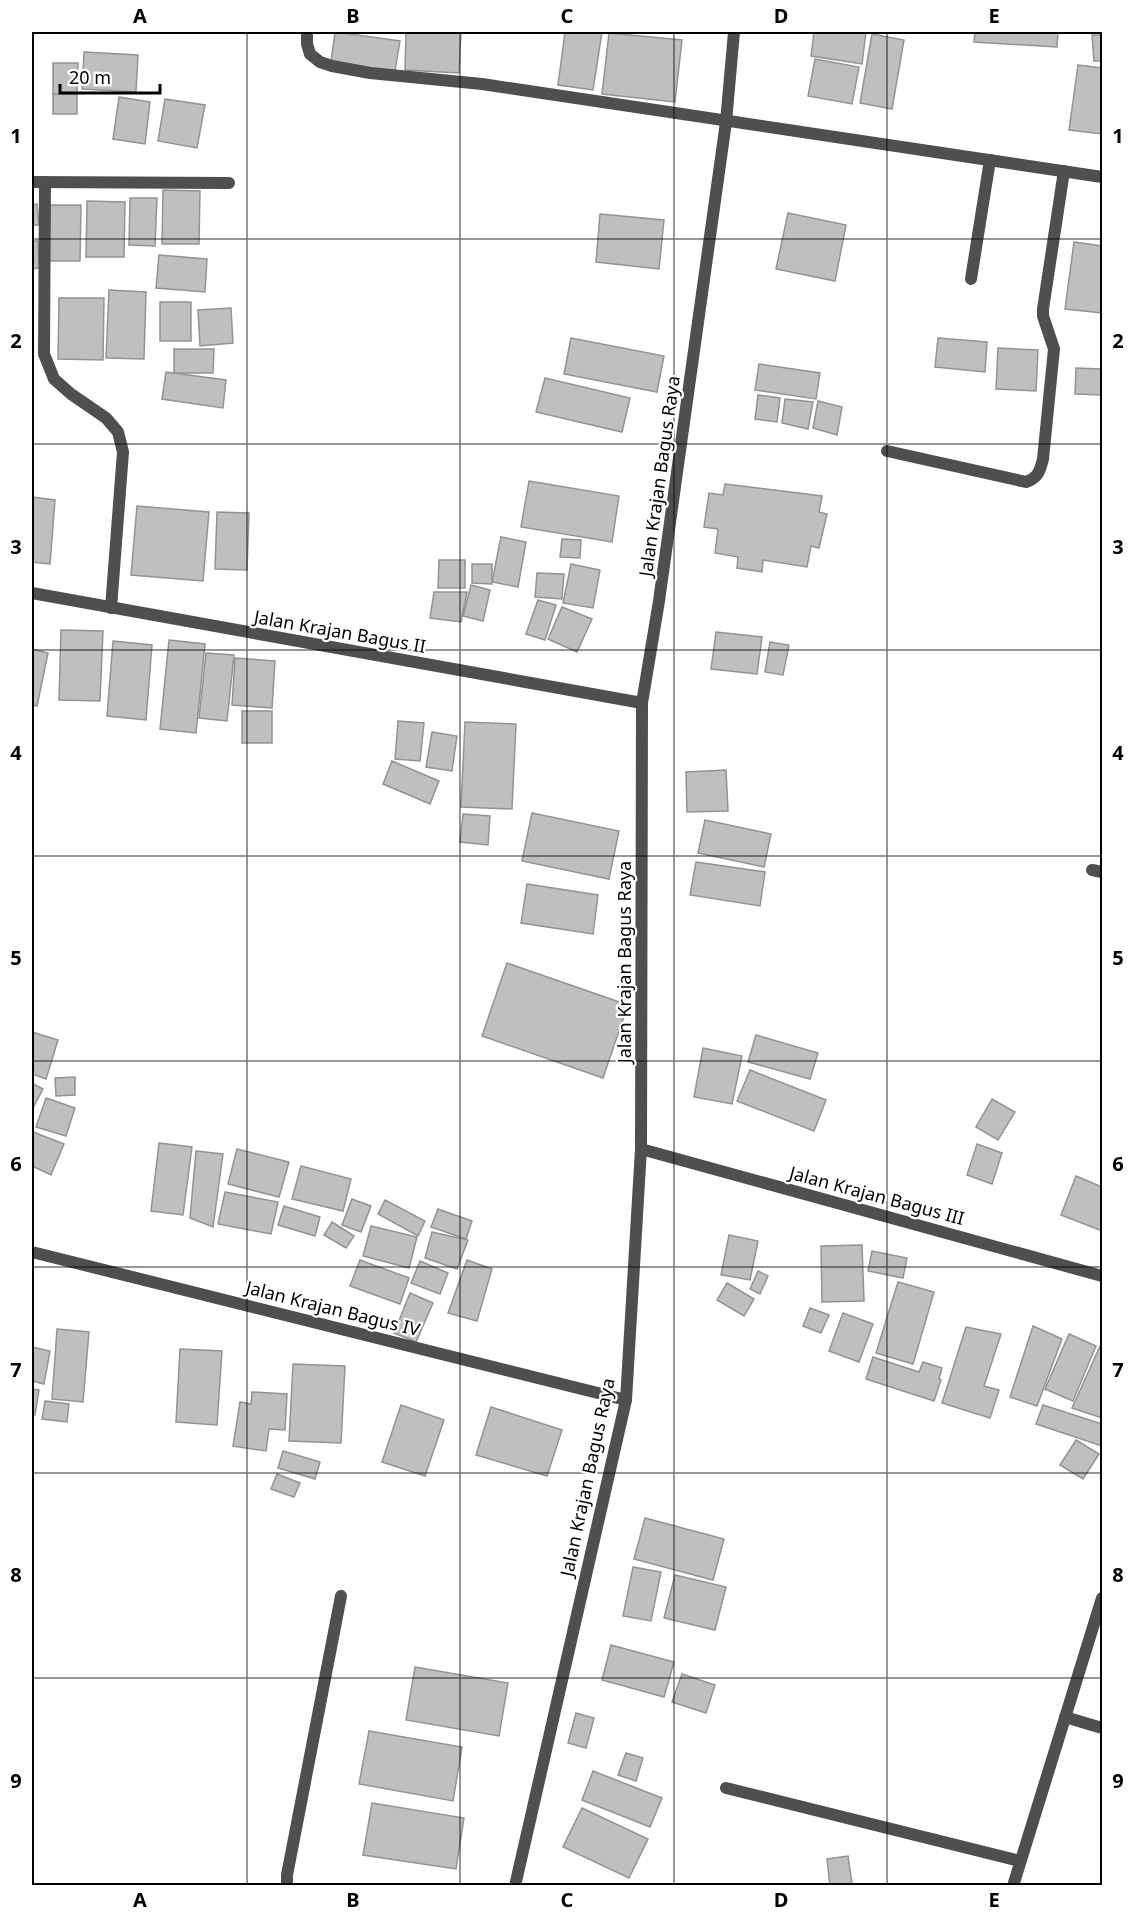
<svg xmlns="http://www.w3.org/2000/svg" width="1134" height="1917" viewBox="0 0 1134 1917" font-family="'Noto Sans',sans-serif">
<rect width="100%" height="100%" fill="#fff"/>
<g fill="#bfbfbf" stroke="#939393" stroke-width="1.5">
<path d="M335 32 400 41 395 71 331 62Z"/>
<path d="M406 32H461L459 73 405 70Z"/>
<path d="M565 32H602L593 90 558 85Z"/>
<path d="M814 32H866L862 64 811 56Z"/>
<path d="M975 32H1058L1057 47 974 42Z"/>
<path d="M609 33 682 40 675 102 602 94Z"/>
<path d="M872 34 904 40 892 109 860 103Z"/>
<path d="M1092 35H1102V61H1094Z"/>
<path d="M84 52 138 55 136 92 82 89Z"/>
<path d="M815 59 859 67 852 104 808 96Z"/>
<path d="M53 63H78L77 94H53Z"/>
<path d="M1078 65 1102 68V134L1069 130Z"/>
<rect x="53" y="94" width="24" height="20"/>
<path d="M119 97 150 102 145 144 113 139Z"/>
<path d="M165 99 205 105 197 148 158 141Z"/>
<path d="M163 190 200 191 199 244H162Z"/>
<path d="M130 198H157L155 246 129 245Z"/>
<path d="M87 201 125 202 124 257H86Z"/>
<path d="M37 204 39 225H32V205Z"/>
<path d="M50 205H81L80 261H49Z"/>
<path d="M788 213 846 225 835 281 776 269Z"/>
<path d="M600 214 664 220 659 269 596 262Z"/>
<path d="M32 241H38L39 268 32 269Z"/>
<path d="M1074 242 1102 246V313L1065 309Z"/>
<path d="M159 255 207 259 205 292 156 288Z"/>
<path d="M109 290 146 292 144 359 106 358Z"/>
<path d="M59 298H104L103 360 58 359Z"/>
<rect x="160" y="302" width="31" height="39"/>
<path d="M231 308 233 343 200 346 198 310Z"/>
<path d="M571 338 664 356 657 392 564 374Z"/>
<path d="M938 338 987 342 985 372 935 367Z"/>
<path d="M998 348 1038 350 1036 391 996 389Z"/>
<path d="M174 349H214L213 373H174Z"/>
<path d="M759 364 820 373 816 399 755 390Z"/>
<path d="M1076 368 1102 369V395L1075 394Z"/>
<path d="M166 372 226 380 223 408 162 399Z"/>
<path d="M545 378 630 398 622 432 536 412Z"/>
<path d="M758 395 780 398 777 422 755 419Z"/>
<path d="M785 399 813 402 808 429 782 423Z"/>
<path d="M818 401 842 407 837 435 813 428Z"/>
<path d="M529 481 619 496 612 542 521 527Z"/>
<path d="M725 484 822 496 819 512 827 514 819 548 811 546 807 567 763 560 762 572 737 568 738 557 715 553 718 529 704 527 709 493 723 495Z"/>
<path d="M32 497 55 500 50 564 32 562Z"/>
<path d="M137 506 209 512 203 581 131 575Z"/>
<path d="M217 512 249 513 247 570 215 569Z"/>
<path d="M501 537 526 542 518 587 492 582Z"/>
<path d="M562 539 581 540 580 558 560 557Z"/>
<path d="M439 560H465V588H438Z"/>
<path d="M472 564H492V584L472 583Z"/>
<path d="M571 564 600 570 593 608 563 603Z"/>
<path d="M537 573 564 574 562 599 535 597Z"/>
<path d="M471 585 490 590 483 621 463 616Z"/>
<path d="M434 592H467L461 622 430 618Z"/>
<path d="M538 600 556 605 545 640 526 634Z"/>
<path d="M562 607 592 619 577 652 548 639Z"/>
<path d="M61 630 103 631 100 701 59 700Z"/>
<path d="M716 632 762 637 757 674 711 669Z"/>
<path d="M169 640 205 644 196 733 160 729Z"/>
<path d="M113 641 152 645 146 720 107 716Z"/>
<path d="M770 642 789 645 783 675 765 672Z"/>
<path d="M32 649 48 653 37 706 32 705Z"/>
<path d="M206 653 234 655 227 721 199 718Z"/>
<path d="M235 658 275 661 272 708 232 705Z"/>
<rect x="242" y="711" width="30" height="32"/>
<path d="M398 721 424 723 420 761 395 759Z"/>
<path d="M465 722 516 724 512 809 461 807Z"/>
<path d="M432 732 457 736 452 771 426 767Z"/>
<path d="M392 761 439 781 430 804 383 784Z"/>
<path d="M726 770 728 811 687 812 686 772Z"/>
<path d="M532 813 619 831 609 879 522 861Z"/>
<path d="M463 814 490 816 488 845 460 842Z"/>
<path d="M705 820 771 834 764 867 698 853Z"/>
<path d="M696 862 765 872 760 906 690 895Z"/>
<path d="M527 884 598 895 593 934 521 923Z"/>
<path d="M507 963 628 1005 603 1078 482 1036Z"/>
<path d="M32 1032 58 1040 46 1079 32 1074Z"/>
<path d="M756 1035 818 1053 810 1079 748 1062Z"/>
<path d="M703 1048 742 1056 732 1104 694 1097Z"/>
<path d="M750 1070 826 1100 814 1131 737 1101Z"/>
<path d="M75 1077V1095L56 1096 55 1078Z"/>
<path d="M32 1083 43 1089 32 1110Z"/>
<path d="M46 1098 75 1108 66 1136 36 1127Z"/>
<path d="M992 1099 1015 1112 998 1140 976 1127Z"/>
<path d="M33 1132 64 1144 51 1175 32 1166V1136Z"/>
<path d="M159 1143 192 1147 183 1215 151 1211Z"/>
<path d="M977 1144 1002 1153 992 1184 967 1175Z"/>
<path d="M237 1149 289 1162 279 1197 228 1184Z"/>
<path d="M196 1151 223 1154 213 1227 190 1218Z"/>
<path d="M301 1166 351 1179 343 1211 292 1199Z"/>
<path d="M1076 1176 1102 1187V1231L1061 1215Z"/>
<path d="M225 1192 278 1202 271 1234 218 1224Z"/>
<path d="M352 1199 371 1206 361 1232 342 1225Z"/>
<path d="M385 1200 425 1221 418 1236 378 1214Z"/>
<path d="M284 1206 320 1217 315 1236 278 1225Z"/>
<path d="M438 1209 472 1221 466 1239 431 1227Z"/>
<path d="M332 1222 354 1236 346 1248 324 1235Z"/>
<path d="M371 1226 417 1237 409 1268 363 1256Z"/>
<path d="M432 1232 468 1240 457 1269 425 1258Z"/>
<path d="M729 1235 758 1241 750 1280 721 1275Z"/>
<path d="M862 1245 864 1301 822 1302 821 1246Z"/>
<path d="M872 1251 907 1258 903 1278 868 1271Z"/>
<path d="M360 1260 409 1278 400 1304 350 1286Z"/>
<path d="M467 1260 492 1269 477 1321 448 1313Z"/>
<path d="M420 1261 448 1273 440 1294 411 1283Z"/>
<path d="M758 1271 768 1276 760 1294 750 1289Z"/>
<path d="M898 1282 934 1292 913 1364 876 1353Z"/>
<path d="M727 1283 754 1299 744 1316 717 1300Z"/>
<path d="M410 1293 433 1303 416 1342 394 1333Z"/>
<path d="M810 1308 829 1315 821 1333 803 1326Z"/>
<path d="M843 1313 873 1324 859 1362 829 1351Z"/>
<path d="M1033 1326 1062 1339 1037 1406 1010 1397Z"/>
<path d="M966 1327 1001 1334 984 1386 999 1390 990 1418 942 1403Z"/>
<path d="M57 1329 89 1332 83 1402 52 1399Z"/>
<path d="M1069 1334 1096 1346 1073 1401 1045 1389Z"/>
<path d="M1101 1344 1102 1345V1418L1072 1408Z"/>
<path d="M32 1347 50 1351 44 1384 32 1381Z"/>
<path d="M180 1349 222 1351 217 1425 176 1422Z"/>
<path d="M873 1357 919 1372 923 1362 942 1368 939 1379 941 1380 934 1401 866 1379Z"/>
<path d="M293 1364 345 1366 341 1443 289 1441Z"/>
<path d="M32 1389 39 1390 35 1415 32 1414Z"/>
<path d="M252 1392 287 1394 285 1430 269 1429 266 1451 233 1446 240 1402 251 1404Z"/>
<path d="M45 1401 69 1404 67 1422 42 1419Z"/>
<path d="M401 1405 444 1420 425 1476 382 1462Z"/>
<path d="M1043 1405 1102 1424V1446L1036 1424Z"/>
<path d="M491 1407 562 1430 547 1476 476 1455Z"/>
<path d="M1076 1440 1099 1454 1083 1479 1060 1465Z"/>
<path d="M283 1451 320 1462 315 1479 278 1468Z"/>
<path d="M277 1474 300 1483 294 1497 271 1489Z"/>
<path d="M645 1518 724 1539 713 1580 634 1559Z"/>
<path d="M633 1567 661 1572 651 1621 623 1616Z"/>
<path d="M675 1575 726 1587 715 1630 664 1618Z"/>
<path d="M611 1645 674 1662 664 1697 602 1680Z"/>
<path d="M415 1667 508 1683 499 1736 406 1720Z"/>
<path d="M682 1674 715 1685 706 1713 672 1702Z"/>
<path d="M576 1713 594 1718 586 1748 568 1743Z"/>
<path d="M369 1731 462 1747 453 1801 359 1784Z"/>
<path d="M626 1753 643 1758 636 1781 618 1775Z"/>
<path d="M593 1771 662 1798 650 1827 582 1800Z"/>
<path d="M372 1803 464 1818 456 1869 363 1855Z"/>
<path d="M582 1808 648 1839 629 1878 563 1847Z"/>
<path d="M848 1856 852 1883 830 1886 827 1859Z"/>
</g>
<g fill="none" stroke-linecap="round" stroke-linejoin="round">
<g stroke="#4f4f4f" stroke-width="12">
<path d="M307 32V44L310 54 320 62 332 66 370 73 482 84 1102 177"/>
<path d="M32 182 229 183"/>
<path d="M45 182 44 354 54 379 71 394 106 418 118 432 123 452 111 608"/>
<path d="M971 279 990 160"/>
<path d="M887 451 1026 482C1038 478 1040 471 1043 459L1054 349 1043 316V309L1064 171"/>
<path d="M32 593 642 703"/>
<path d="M1092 870 1102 872"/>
<path d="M641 1149 1102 1276"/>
<path d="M32 1252 626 1400"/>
<path d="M1065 1717 1102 1728"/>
<path d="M726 1788 1020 1861"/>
<path d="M287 1886V1875L341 1596"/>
<path d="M515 1886 626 1400 641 1149 642 703 659 601 726 122 734 32"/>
<path d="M1013 1886 1102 1598"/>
</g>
</g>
<path fill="none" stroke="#000" stroke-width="1.5" stroke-opacity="0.55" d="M247 32V1886M460 32V1886M674 32V1886M887 32V1886M32 239H1102M32 444H1102M32 650H1102M32 856H1102M32 1061H1102M32 1267H1102M32 1473H1102M32 1678H1102"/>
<g text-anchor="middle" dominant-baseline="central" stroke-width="4.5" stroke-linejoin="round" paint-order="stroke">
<g font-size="18" fill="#000" stroke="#fff">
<text transform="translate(659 476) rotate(-82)">Jalan Krajan Bagus Raya</text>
<text transform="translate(340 631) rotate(10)">Jalan Krajan Bagus II</text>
<text transform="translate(624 962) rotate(-90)">Jalan Krajan Bagus Raya</text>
<text transform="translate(877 1195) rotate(15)">Jalan Krajan Bagus III</text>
<text transform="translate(333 1308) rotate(14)">Jalan Krajan Bagus IV</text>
<text transform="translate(587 1477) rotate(-78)">Jalan Krajan Bagus Raya</text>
</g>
</g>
<rect width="1134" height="1917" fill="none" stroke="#ffffff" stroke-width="66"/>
<path d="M60 84v9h100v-9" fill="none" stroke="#000000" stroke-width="3"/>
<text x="69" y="84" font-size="18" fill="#000000" stroke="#ffffff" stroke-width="4.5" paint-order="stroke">20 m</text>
<rect x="33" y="33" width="1068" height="1851" fill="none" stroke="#000" stroke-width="2"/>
<g font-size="20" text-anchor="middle" font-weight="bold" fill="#000">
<text x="140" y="23">A</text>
<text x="353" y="23">B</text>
<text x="567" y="23">C</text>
<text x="781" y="23">D</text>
<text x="994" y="23">E</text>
<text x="16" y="143">1</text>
<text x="1118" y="143">1</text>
<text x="16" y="348">2</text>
<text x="1118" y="348">2</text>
<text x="16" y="554">3</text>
<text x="1118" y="554">3</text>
<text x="16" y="760">4</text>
<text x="1118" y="760">4</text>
<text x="16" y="965">5</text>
<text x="1118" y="965">5</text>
<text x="16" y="1171">6</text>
<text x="1118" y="1171">6</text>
<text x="16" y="1377">7</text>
<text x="1118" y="1377">7</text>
<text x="16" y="1582">8</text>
<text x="1118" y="1582">8</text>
<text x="16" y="1788">9</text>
<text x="1118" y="1788">9</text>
<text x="140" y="1907">A</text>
<text x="353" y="1907">B</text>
<text x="567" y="1907">C</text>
<text x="781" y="1907">D</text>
<text x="994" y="1907">E</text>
</g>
</svg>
